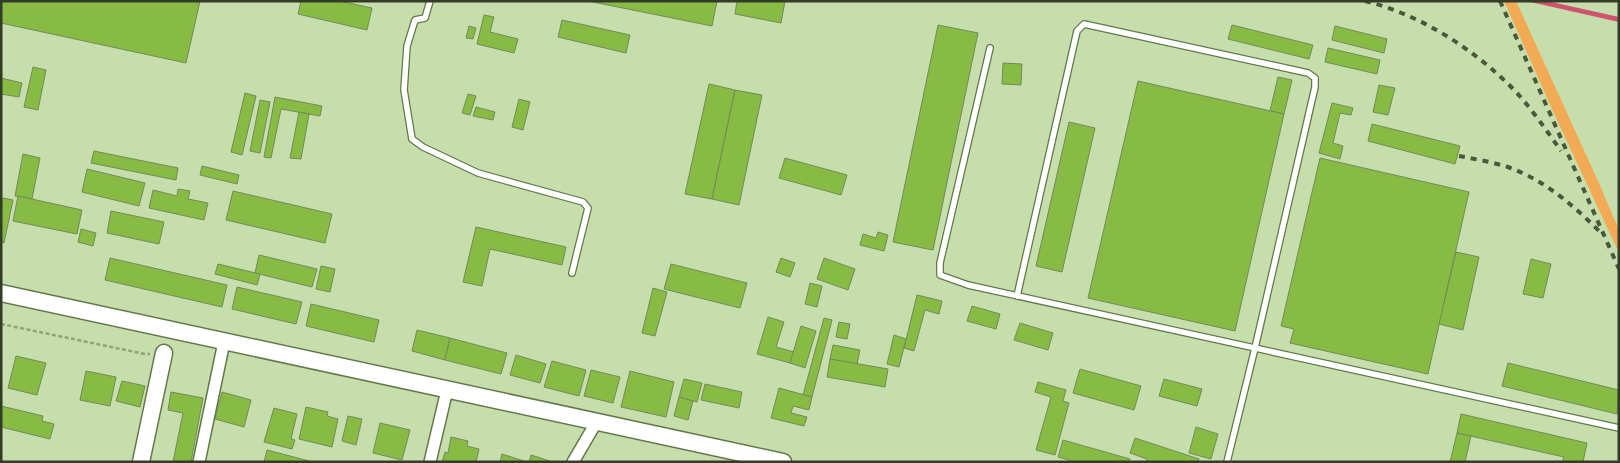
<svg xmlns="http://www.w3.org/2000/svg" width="1620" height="463" viewBox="0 0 1620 463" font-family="Cabin,sans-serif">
<rect width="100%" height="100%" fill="#c5deab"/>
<path fill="#f2ab54" d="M1504 1H1516L1598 181 1619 230V253L1557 120Z"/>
<path fill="#cf536f" d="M1526 1H1547L1619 17V22Z"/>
<g fill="#8b4" stroke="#738a5a">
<path d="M1 1H200L186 63 1 23Z"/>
<path d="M301 1H340L372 8 367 30 298 14Z"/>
<path d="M588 1H717L712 26Z"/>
<path d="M737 1H785L781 23 735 14Z"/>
<path d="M484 15 494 17 490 32 518 39 514 53 477 44Z"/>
<path d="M562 20 630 35 626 53 558 37Z"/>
<path d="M938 25 978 33 933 250 893 242Z"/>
<path d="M1232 25 1313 45 1309 59 1228 39Z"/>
<path d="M469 26 476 28 473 39 466 38Z"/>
<path d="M1335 26 1387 39 1384 53 1332 40Z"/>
<path d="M1328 48 1380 60 1377 74 1325 62Z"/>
<path d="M1003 63 1022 64 1021 85 1002 84Z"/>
<path d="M33 67 46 70 38 110 24 107Z"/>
<path d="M1278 77 1292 80 1284 114 1270 111Z"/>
<path d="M1 78 22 83 19 97 1 94Z"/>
<path d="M1138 81 1284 114 1235 331 1088 298Z"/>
<path d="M709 84 735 90 712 199 685 194Z"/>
<path d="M1379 85 1395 88 1388 115 1373 112Z"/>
<path d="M735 90 762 95 739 205 712 199Z"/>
<path d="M245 93 256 96 242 155 231 152Z"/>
<path d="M468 94 476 96 470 115 462 113Z"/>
<path d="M275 97 322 106 320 116 281 109 271 158 264 157Z"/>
<path d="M519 99 530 102 523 130 512 127Z"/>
<path d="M260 100 270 102 260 153 250 151Z"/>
<path d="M1332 103 1353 108 1351 115 1340 113 1333 143 1343 146 1340 159 1319 153Z"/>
<path d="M476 107 495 112 493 120 473 116Z"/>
<path d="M299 112 309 114 301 159 290 158Z"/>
<path d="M1069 122 1095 128 1062 272 1036 266Z"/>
<path d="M1372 124 1460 146 1455 164 1368 141Z"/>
<path d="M94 151 178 168 176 180 91 163Z"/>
<path d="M23 154 40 158 32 199 15 196Z"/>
<path d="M785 158 847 175 841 195 779 178Z"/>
<path d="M1320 158 1469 192 1428 374 1290 343 1294 329 1281 326Z"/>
<path d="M202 166 239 175 237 184 200 175Z"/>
<path d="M87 169 145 183 139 206 82 192Z"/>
<path d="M178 189 190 191 188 199 208 203 204 220 149 208 153 190 177 196Z"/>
<path d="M233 191 332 214 325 243 226 220Z"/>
<path d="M18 196 82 210 77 234 13 221Z"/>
<path d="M3 198 13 200 4 243 1 242V206Z"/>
<path d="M111 211 164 222 159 244 107 233Z"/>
<path d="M476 227 566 247 562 265 490 249 482 286 463 282Z"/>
<path d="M81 229 96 233 93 246 78 242Z"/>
<path d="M878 232 888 235 884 251 860 245 863 234 876 238Z"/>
<path d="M1456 252 1479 257 1463 330 1439 324Z"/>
<path d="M259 255 317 269 312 287 255 273Z"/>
<path d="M110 258 227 285 222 307 105 280Z"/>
<path d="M781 258 795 263 790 277 776 272Z"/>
<path d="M824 258 855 269 848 290 817 279Z"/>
<path d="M1531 259 1551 264 1543 298 1523 294Z"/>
<path d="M218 264 260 274 257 285 215 274Z"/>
<path d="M671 264 747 283 740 308 664 289Z"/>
<path d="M321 266 335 269 330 292 316 289Z"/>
<path d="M810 283 822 286 817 307 805 304Z"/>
<path d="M237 287 302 302 296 324 232 309Z"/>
<path d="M653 288 667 292 655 336 642 333Z"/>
<path d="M917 295 942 301 939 314 925 310 914 351 904 348Z"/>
<path d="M311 304 379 320 374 342 306 326Z"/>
<path d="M972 306 1000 314 996 329 967 321Z"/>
<path d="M768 317 784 322 776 347 794 352 790 363 757 354Z"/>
<path d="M824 318 832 320 812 397 803 395Z"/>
<path d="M839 322 850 324 847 339 836 337Z"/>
<path d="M1020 323 1053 333 1048 350 1014 340Z"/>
<path d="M801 326 816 331 805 368 790 363Z"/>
<path d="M417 330 450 338 445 360 412 351Z"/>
<path d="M894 335 906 339 899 367 887 364Z"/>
<path d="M450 338 507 353 501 374 445 360Z"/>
<path d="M833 345 860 350 857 364 830 359Z"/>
<path d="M516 355 546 364 540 383 510 375Z"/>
<path d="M16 356 46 363 37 395 8 388Z"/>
<path d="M830 359 888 369 885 387 827 377Z"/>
<path d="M552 361 586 370 579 396 544 387Z"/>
<path d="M1508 363 1619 390 1617 414 1502 386Z"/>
<path d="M1080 369 1141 386 1134 410 1073 393Z"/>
<path d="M591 370 620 377 613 403 584 396Z"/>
<path d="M86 371 116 377 110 406 80 400Z"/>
<path d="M630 371 674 382 666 417 621 407Z"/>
<path d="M684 379 702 383 697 402 679 397Z"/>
<path d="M1164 379 1202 389 1197 406 1159 396Z"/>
<path d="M122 381 145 386 140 407 116 401Z"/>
<path d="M1038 382 1066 390 1063 401 1069 403 1055 455 1036 450 1051 397 1035 392Z"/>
<path d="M705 384 742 392 739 408 701 400Z"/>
<path d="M779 388 812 397 809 410 793 406 791 413 807 417 804 426 771 418Z"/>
<path d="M171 392 203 398 191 462H173L183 413 168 410Z"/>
<path d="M222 392 251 400 244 427 215 419Z"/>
<path d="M679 397 693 401 688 420 674 416Z"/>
<path d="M1 406 43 416 42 421 54 424 50 439 1 427Z"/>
<path d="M306 407 328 412 327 416 338 419 332 447 299 439Z"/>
<path d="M274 408 297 414 291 439 295 440 292 449 264 442Z"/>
<path d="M1461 414 1587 443 1583 462H1562L1564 457 1457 433Z"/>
<path d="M348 416 362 419 356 445 342 441Z"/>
<path d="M380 423 410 430 402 460 373 453Z"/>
<path d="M1196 427 1218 434 1211 459 1189 453Z"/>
<path d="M1457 433 1471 436 1465 462H1450Z"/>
<path d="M451 437 468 441 467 446 479 449 476 462H442L445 452 448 453Z"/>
<path d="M1135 438 1199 459 1198 462H1146L1147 459 1130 453Z"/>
<path d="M1063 440 1130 459 1129 462H1076L1058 457Z"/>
<path d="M267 450 313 462H264Z"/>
<path d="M502 454 527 462H500Z"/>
<path d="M531 455 553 462H529Z"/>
</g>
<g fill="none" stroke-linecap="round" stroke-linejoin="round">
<g stroke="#63794a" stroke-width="8">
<g id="lane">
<path d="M430 1 425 18 415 20 407 46 404 90 412 139 423 147 478 173 583 202 588 208 572 273"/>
<path d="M990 48 940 263V275L968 285 1619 428"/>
<path d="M1017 296 1077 31 1084 24 1308 73 1315 78V87L1255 348 1227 462"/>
</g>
</g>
<g stroke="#63794a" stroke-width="14">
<g id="street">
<path d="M199 462 224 342"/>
<path d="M430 462 447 390"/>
<path d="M573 462 597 421"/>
</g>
</g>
<g stroke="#63794a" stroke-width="19">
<g id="secondary">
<path d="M1 293 783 462"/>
<path d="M141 462 164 353"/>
</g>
</g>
<path stroke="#90a37b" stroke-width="2.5" stroke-dasharray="4 2.5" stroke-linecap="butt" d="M1 324 145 354H150"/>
<use href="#lane" stroke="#fff" stroke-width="5.5"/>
<use href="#street" stroke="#fff" stroke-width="11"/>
<use href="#secondary" stroke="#fff" stroke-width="16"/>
<g stroke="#4a573d" stroke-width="4" stroke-dasharray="6 6" stroke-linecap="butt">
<path d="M1365 1C1422 15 1477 51 1517 93 1533 111 1547 131 1561 151"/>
<path d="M1500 1 1619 269"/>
<path d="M1459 156C1475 159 1492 162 1508 167 1544 180 1572 204 1599 231"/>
</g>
</g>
<rect width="1620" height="463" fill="none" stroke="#323c27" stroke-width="5"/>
</svg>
